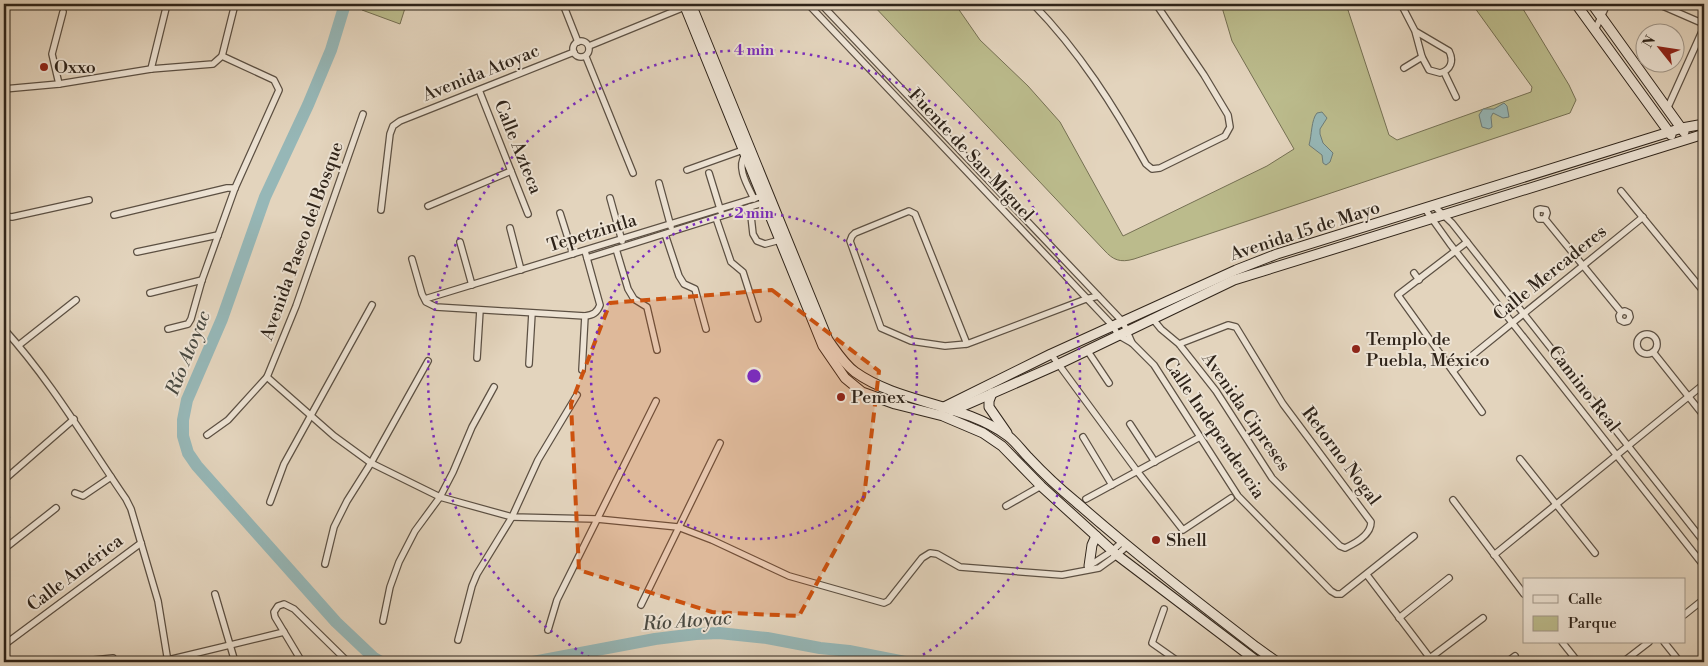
<svg xmlns="http://www.w3.org/2000/svg" width="1708" height="666" viewBox="0 0 1708 666" font-family="'Libre Bodoni',serif">
<rect width="100%" height="100%" fill="#e3d4bd"/>
<filter id="stains"><feTurbulence type="fractalNoise" baseFrequency=".004" numOctaves="4"/><feColorMatrix values="0 0 0 0 .2 0 0 0 0 .09 0 0 0 0 .02 0 0 0 .5 -.17"/></filter>
<radialGradient id="worn" r=".72"><stop offset=".6" stop-color="#630" stop-opacity="0"/><stop offset="1" stop-color="#630" stop-opacity=".3"/></radialGradient>
<g fill="#bbbb8c" stroke="#757053">
<path d="M365 4H403L406 5 400 24 362 10Z"/>
<path d="M872 4H955L980 40 1028 86 1060 122 1123 236 1267 166 1294 149 1232 41 1221 4H1346L1389 135 1397 140 1531 92 1532 87 1472 4H1520L1569 85 1576 100 1570 113 1134 259C1120 263 1113 260 1104 250Z"/>
</g>
<g fill="#96b7b7" stroke="#6d7c78">
<path d="M1504 103 1507 106 1509 117 1503 118 1493 113 1491 117 1492 127 1489 129 1482 127 1479 115 1483 109H1494Z"/>
<path d="M1322 112 1327 118 1320 129V134L1323 143 1333 153 1330 162 1326 165 1323 163 1322 155 1309 145C1312 135 1311 120 1317 113Z"/>
</g>
<g fill="none" stroke-linecap="round" stroke-linejoin="round">
<g stroke="#96b7b7" stroke-width="12">
<path d="M345 4 331 50 308 105 265 197 222 319 187 400 183 420V436L188 453 197 466 336 622 374 658 381 662"/>
<path d="M533 662 655 639 696 634 719 633 767 638 820 648 849 651 905 662"/>
</g>
<g stroke="#5c5043" stroke-width="8">
<g id="street">
<path d="M563 4 578 42"/>
<path d="M808 4 1113 326 1118 335 1132 343 1154 365 1238 496 1331 591 1336 594H1341L1414 536"/>
<path d="M821 4 1123 322 1132 343"/>
<path d="M1033 4C1079 51 1114 106 1146 164L1152 169 1160 168 1225 136 1230 127 1228 115 1204 75 1156 4"/>
<path d="M1401 4 1415 31 1422 57 1429 70 1440 73C1451 70 1454 61 1449 51L1415 31"/>
<path d="M1658 4 1704 24"/>
<path d="M1595 30 1607 4"/>
<circle cx="581" cy="49" r="8"/>
<path d="M589 46 687 6"/>
<path d="M586 57 633 173"/>
<path d="M1404 68 1422 57"/>
<path d="M151 69 167 4"/>
<path d="M1444 72 1456 97"/>
<path d="M59 84 52 54 63 12"/>
<path d="M4 89 59 84 151 69 213 64 222 56 235 4"/>
<path d="M479 90 528 214"/>
<path d="M1668 107 1704 27"/>
<path d="M745 155C736 168 748 186 754 199"/>
<path d="M687 170 743 150"/>
<path d="M709 173 721 212"/>
<path d="M659 183 671 227"/>
<path d="M1621 191 1704 292"/>
<path d="M610 198 622 241"/>
<path d="M428 206 511 171"/>
<path d="M1434 206 1452 223 1704 542"/>
<path d="M750 207 753 234 757 241 765 244 780 240"/>
<path d="M1425 209 1450 244 1704 566"/>
<path d="M381 210 390 134 393 126 400 121 574 52"/>
<path d="M560 213 573 254"/>
<path d="M114 215 227 188H235"/>
<path d="M4 216 12 217 89 200"/>
<path d="M716 218 731 262 743 272 758 319"/>
<path d="M1545 219 1547 213 1546 210 1540 209 1537 210V216L1539 219H1545L1621 312 1625 311 1629 313 1630 317 1628 321 1624 322 1620 320 1619 316 1621 312"/>
<path d="M510 228 521 270"/>
<path d="M665 234 679 276 684 284 695 289 706 329"/>
<path d="M460 242 472 285"/>
<path d="M1467 242 1398 295 1482 412"/>
<path d="M616 249 628 289 634 299 647 307 657 350"/>
<path d="M137 252 218 235"/>
<path d="M587 258 766 202"/>
<path d="M412 259 422 294 426 302 436 307 585 316C593 315 597 313 600 305L585 251"/>
<path d="M1414 273 1419 280"/>
<path d="M150 293 202 280"/>
<path d="M425 299 765 195"/>
<path d="M1152 318 1161 329 1179 344 1216 391 1272 478 1340 546 1345 548C1356 543 1371 535 1371 522L1283 404 1236 327 1228 325 1179 344"/>
<path d="M4 329C51 381 86 441 126 499L131 509 158 601 168 662"/>
<path d="M168 329 188 324 191 319 202 280 235 188 279 90 274 80 222 56"/>
<circle cx="1647" cy="344" r="10"/>
<path d="M967 344 915 214 909 211 855 233 852 236 850 241 881 328 911 341 945 346 967 344 1086 299 1098 296"/>
<path d="M19 345 76 300"/>
<path d="M1087 350 1109 383"/>
<path d="M1653 352 1704 416"/>
<path d="M1051 354 1137 471 1183 530 1231 498"/>
<path d="M477 358 480 310"/>
<path d="M529 364 532 313"/>
<path d="M582 370 585 316"/>
<path d="M1453 371 1643 217"/>
<path d="M267 377 334 436 371 463 440 497 512 517 597 519 678 527 712 540 789 576 884 603 888 601 922 558 930 553 937 554 960 567 1062 575 1099 568 1117 555 1127 546"/>
<path d="M1130 424 1155 462"/>
<path d="M207 435 228 420 267 377 296 306 363 114"/>
<path d="M1083 437 1112 485"/>
<path d="M1520 459 1595 553"/>
<path d="M4 480 74 419"/>
<path d="M75 493 83 496 111 477"/>
<path d="M1086 499 1200 437"/>
<path d="M1453 500 1524 594"/>
<path d="M270 502 284 464 372 305"/>
<path d="M1006 506 1041 486"/>
<path d="M4 518 6 517"/>
<path d="M4 549 56 508"/>
<path d="M1494 555 1704 384"/>
<path d="M325 564 334 527 347 501 371 463 428 361"/>
<path d="M1089 566 1112 551 1122 542"/>
<path d="M1367 575 1433 662"/>
<path d="M215 594 235 662"/>
<path d="M641 605 720 443"/>
<path d="M1164 609 1152 643 1179 662"/>
<path d="M1684 615 1704 599"/>
<path d="M1399 618 1449 578"/>
<path d="M383 621 390 587 399 562 415 531 440 497 453 472 472 427 494 387"/>
<path d="M548 630 557 600 656 401"/>
<path d="M458 640 472 586 477 574 512 517 538 460 577 395"/>
<path d="M1562 642 1578 662"/>
<path d="M1664 642 1680 662"/>
<path d="M4 645 141 543"/>
<path d="M1430 658 1483 618"/>
<path d="M168 660 284 632"/>
<path d="M74 662 113 658"/>
<path d="M302 662 275 617 274 612 278 606 284 604 294 609 348 662"/>
<path d="M1507 662 1515 656"/>
<path d="M1623 662 1649 642"/>
</g>
</g>
<g stroke="#2f241a" stroke-width="11">
<g id="secondary">
<path d="M684 4 823 346 845 378 862 392 895 404 943 416 983 433 1002 446 1041 486 1117 555 1258 662"/>
<path d="M691 4 828 340C836 351 844 364 855 372 900 404 963 403 1008 436 1016 442 1022 451 1029 458 1044 474 1059 488 1076 502 1134 553 1195 600 1256 647L1277 662"/>
<path d="M1576 4 1671 135"/>
<path d="M1592 4 1684 132"/>
<path d="M992 393 989 401V407L1007 433"/>
<path d="M942 408 1051 354 1236 270 1277 254 1682 128 1704 124"/>
<path d="M952 411 1059 364 1234 280 1704 134"/>
<path d="M1089 566 1092 545 1096 536"/>
</g>
</g>
<use href="#street" stroke="#ede3d4" stroke-width="5.5"/>
<use href="#secondary" stroke="#ede3d4" stroke-width="9"/>
</g>
<path fill="#cc510e" fill-opacity="0.2" stroke="#cc510e" stroke-width="4" stroke-dasharray="10 6" stroke-linejoin="round" d="M772 290 879 371 864 497 799 616 712 612 579 570 571 404 610 303Z"/>
<g fill="none" stroke="#7b2cbf" stroke-width="2.5" stroke-dasharray="2.5 5">
<circle cx="754" cy="376" r="163"/>
<path d="M596 661A326 326 0 1 1 912 661"/>
</g>
<g fill="#8f2418" stroke="#ede3d4" stroke-width="2">
<circle cx="44" cy="67" r="5"/>
<circle cx="1356" cy="349" r="5"/>
<circle cx="841" cy="397" r="5"/>
<circle cx="1156" cy="540" r="5"/>
</g>
<g text-anchor="middle" dominant-baseline="central" stroke-width="4" stroke-linejoin="round" paint-order="stroke">
<g font-size="18" fill="#2f241a" stroke="#ede3d4" text-anchor="start">
<text x="54" y="67">Oxxo</text>
<text x="1366" y="339">Templo de<tspan x="1366" dy="21">Puebla, México</tspan></text>
<text x="851" y="397">Pemex</text>
<text x="1166" y="540">Shell</text>
</g>
<g font-size="18" fill="#2f241a" stroke="#ede3d4">
<text transform="translate(481 73) rotate(-22)">Avenida Atoyac</text>
<text transform="translate(518 147) rotate(68)">Calle Azteca</text>
<text transform="translate(971 155) rotate(47)">Fuente de San Miguel</text>
<text transform="translate(1305 231) rotate(-18)">Avenida 15 de Mayo</text>
<text transform="translate(592 233) rotate(-17)">Tepetzintla</text>
<text transform="translate(302 241) rotate(-70)">Avenida Paseo del Bosque</text>
<text transform="translate(1550 273) rotate(-39)">Calle Mercaderes</text>
<text transform="translate(1584 389) rotate(52)">Camino Real</text>
<text transform="translate(1246 412) rotate(55)">Avenida Cipreses</text>
<text transform="translate(1214 428) rotate(56)">Calle Independencia</text>
<text transform="translate(1341 456) rotate(53)">Retorno Nogal</text>
<text transform="translate(75 573) rotate(-37)">Calle América</text>
</g>
<g font-size="19" font-style="italic" fill="#494941" stroke="#ede3d4">
<text transform="translate(188 353) rotate(-68)">Río Atoyac</text>
<text transform="translate(687 621) rotate(-4)">Río Atoyac</text>
</g>
</g>
<circle cx="754" cy="376" r="8" fill="#7b2cbf" stroke="#ede3d4" stroke-width="2.5"/>
<g font-size="15" text-anchor="middle" font-weight="bold" fill="#7b2cbf" stroke="#ede3d4" stroke-width="4" stroke-linejoin="round" paint-order="stroke">
<text x="754" y="55">4 min</text>
<text x="754" y="218">2 min</text>
</g>
<rect width="1708" height="666" fill="none" stroke="#e3d4bd" stroke-width="20"/>
<rect x="5" y="5" width="1698" height="656" fill="none" stroke="#2f241a" stroke-width="2.5"/>
<rect x="10" y="10" width="1688" height="646" fill="none" stroke="#2f241a"/>
<rect x="1523" y="578" width="162" height="65" fill="#ede3d4" stroke="#a1978a"/>
<rect x="1533" y="595" width="25" height="8" fill="#ede3d4" stroke="#a1978a"/>
<text x="1568" y="604" font-size="15" fill="#2f241a">Calle</text>
<rect x="1533" y="616" width="25" height="15" fill="#bbbb8c" stroke="#a1978a"/>
<text x="1568" y="628" font-size="15" fill="#2f241a">Parque</text>
<g transform="translate(1660 48) rotate(300)"><circle r="24" fill="#ede3d4" stroke="#a1978a"/>
<path d="M0-4L9 19L0 12L-9 19Z" fill="#8f2418"/>
<text y="-8" font-size="14" font-weight="bold" text-anchor="middle" fill="#2f241a">N</text>
</g>
<rect width="100%" height="100%" filter="url(#stains)"/>
<rect width="100%" height="100%" fill="url(#worn)"/>
</svg>
